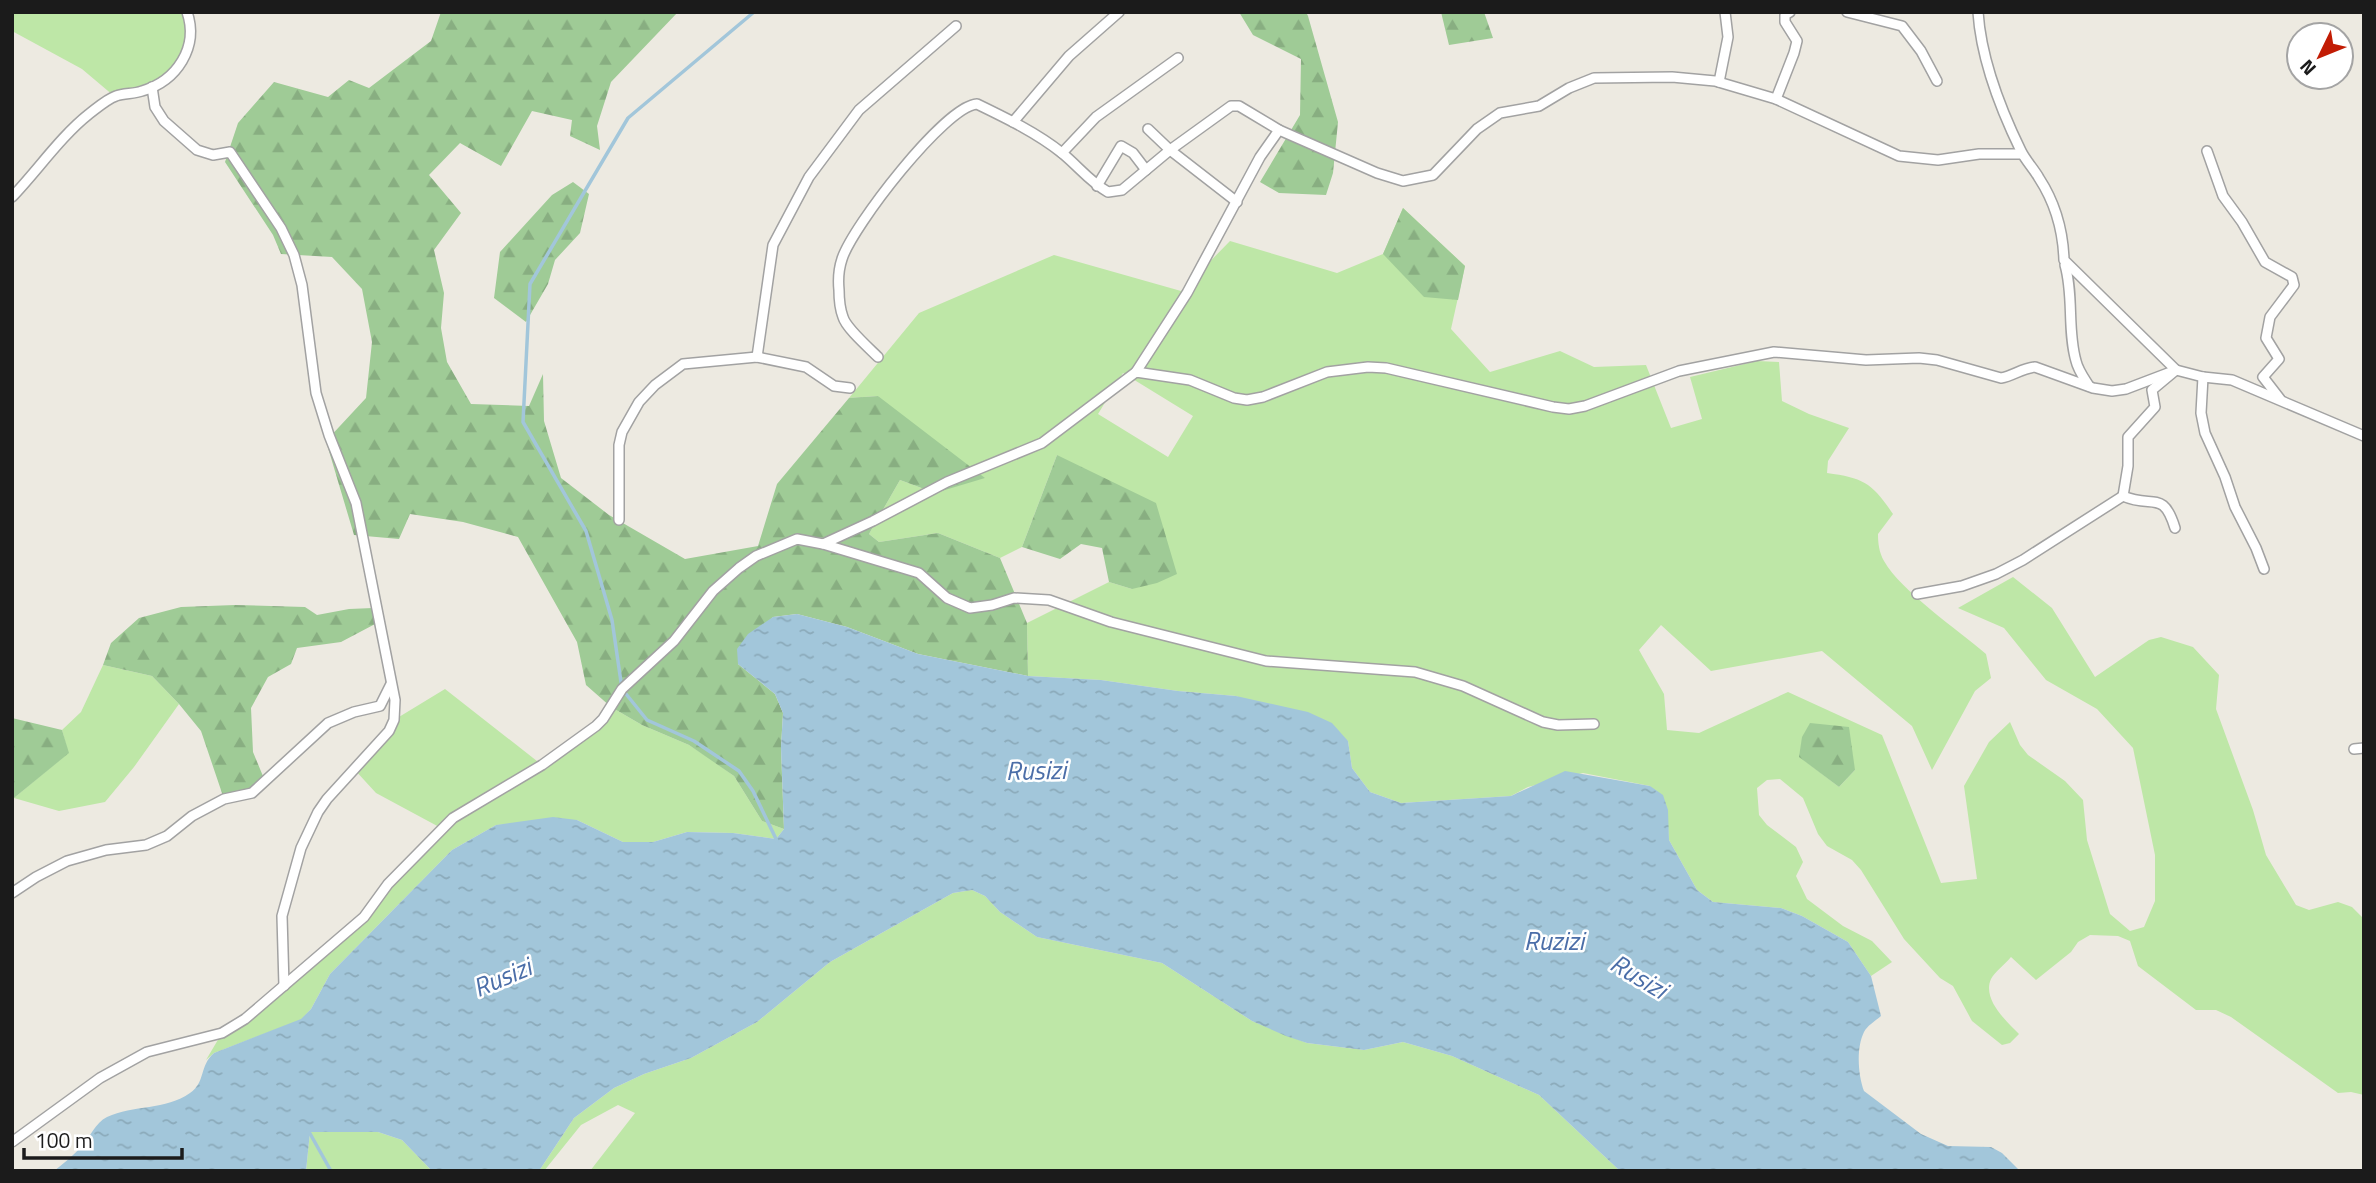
<svg xmlns="http://www.w3.org/2000/svg" width="2376" height="1183" viewBox="0 0 2376 1183" font-family="'Titillium Web',sans-serif">
<defs>
<pattern id="forest-firs" width="22" height="20" patternUnits="userSpaceOnUse" patternTransform="scale(1.75)"><rect width="22" height="20" fill="#9fcb96"/><path d="M5 1l3.5 6h-7zM16 11l3.5 6h-7z" fill="#88ae81"/></pattern>
<pattern id="water-ripples" width="26" height="14" patternUnits="userSpaceOnUse" patternTransform="scale(1.75)"><rect width="26" height="14" fill="#a2c6da"/><path d="M2 4q2-2 4 0t4 0M15 11q2-2 4 0t4 0" fill="none" stroke="#8baaba"/></pattern>
</defs>
<rect width="100%" height="100%" fill="#edeae1"/>
<g fill="#bee7a7" fill-rule="evenodd">
<path d="M12 12H187L186 57 158 85 114 96 82 69 12 31Z"/>
<path d="M1403 208 1465 266 1451 329 1490 372 1560 351 1594 367 1646 365 1671 428 1702 419 1690 377 1757 361 1779 362 1782 401 1809 414 1849 428 1828 461 1827 473C1864 478 1872 483 1893 514L1878 534C1878 543 1879 552 1884 561 1901 591 1958 630 1986 654L1991 678 1975 691 1932 770 1912 726 1822 651 1711 671 1661 625 1639 650 1664 694 1667 730 1699 733 1788 692 1882 735 1941 883 1977 879 1964 786 1989 742 2010 722 2020 745 2028 755 2065 781 2083 800 2087 840 2110 914 2130 931 2144 927 2155 901V855L2133 748 2097 709 2046 680 2004 628 1958 608 2013 577 2052 608 2095 677 2149 640 2161 637 2193 647 2219 675 2216 709 2253 810 2266 855 2296 905 2309 910 2338 902 2352 907 2362 917 2364 1095 2351 1092 2338 1093 2231 1017 2216 1010H2196L2138 966 2130 941 2118 936 2090 935 2078 942 2071 952 2036 980 2011 957C2005 964 1995 972 1991 979 1982 999 2006 1021 2019 1034L2010 1043 2002 1045 1972 1021 1953 986 1940 978 1904 939 1861 870 1852 860 1827 846 1818 834 1803 798 1780 779 1767 780 1757 788 1759 815 1767 825 1796 847 1803 862 1796 876 1807 899 1843 926 1872 941 1892 962 1871 976 1848 942 1802 916 1781 908 1713 902 1697 890 1669 840 1668 827 1650 786 1583 773 1528 787 1511 796 1401 803 1370 792 1352 768 1348 741 1236 696 1178 691 1101 680 1028 676 1027 623 1109 582 1132 589 1057 455 1022 547 1000 558 938 533 879 542 869 534 900 480 935 493 878 396 849 398 919 313 1054 255 1181 291 1230 241 1337 273 1383 254ZM1123 373 1193 416 1168 457 1098 414ZM1800 757 1855 770 1839 787Z"/>
<path d="M103 665 152 676 179 704 134 767 105 802 59 811 14 798 68 753 62 730 81 712Z"/>
<path d="M445 689 542 765 587 734 611 707 642 725 689 745 709 758 734 776 762 821 784 829 776 839 733 833 687 832 653 842H623L577 820 496 825 452 850 330 974 311 1009 301 1020 214 1053 206 1060 222 1033 364 917 441 828 376 793 354 769 394 720Z"/>
<path d="M972 890 985 896 1000 912 1037 937 1162 963 1252 1021 1307 1043 1364 1050 1403 1042 1452 1056 1539 1095 1620 1171H590L635 1113 618 1105 581 1125 544 1171H539L574 1118 614 1088 644 1074 691 1058 757 1022 830 962 953 893Z"/>
<path d="M310 1132H378L402 1140 432 1171H306Z"/>
</g>
<g fill="url(#forest-firs)">
<path d="M441 12H678L611 82 597 126 600 150 570 136 572 120 532 111 501 166 460 143 429 175 461 213 434 250 444 293 441 328 447 362 471 404 529 406 543 374 544 421 561 478 609 515 685 559 758 546 777 484 849 398 878 396 985 478 935 493 900 480 869 534 879 542 938 533 1000 558 1027 623 1028 676 918 654 847 627 797 614 773 617 738 664 775 694 783 713 781 747 784 829 762 821 734 776 689 745 642 725 611 707 586 685 577 642 518 537 463 522 410 514 399 539 354 535 326 441 366 398 372 342 362 289 332 257 281 254 273 235 225 162 238 123 274 82 328 97 349 80 369 88 431 41Z"/>
<path d="M1239 12H1306L1308 16 1338 122 1333 173 1326 195 1279 193 1260 182 1300 115 1301 59 1253 35Z"/>
<path d="M1441 12H1484L1493 38 1449 45Z"/>
<path d="M573 182 589 194 580 233 555 260 548 284 526 322 494 298 500 252 552 195Z"/>
<path d="M1403 208 1465 266 1458 300 1424 297 1383 254Z"/>
<path d="M1057 455 1156 503 1177 574 1157 583 1132 589 1109 582 1102 548 1081 544 1060 559 1022 547Z"/>
<path d="M235 605 305 607 317 615 349 609 373 608 377 623 341 642 297 648 291 664 268 677 251 708 253 752 265 781 252 793 224 799 201 731 179 704 152 676 103 665 111 643 139 618 181 607Z"/>
<path d="M12 718 62 730 69 753 14 798H12Z"/>
<path d="M1810 723 1849 727 1855 770 1839 787 1799 757 1802 737Z"/>
</g>
<path fill="url(#water-ripples)" d="M797 614 847 627 918 654 1028 676 1101 680 1178 691 1236 696 1308 712 1332 723 1348 741 1352 768 1370 792 1401 803 1511 796 1565 771 1650 786 1663 795 1668 810 1669 840 1697 890 1713 902 1781 908 1802 916 1848 942 1871 976 1881 1016C1875 1021 1867 1026 1864 1032 1856 1048 1858 1075 1864 1091L1921 1134 1948 1146 1991 1147 2002 1153 2020 1171H1620L1539 1095 1452 1056 1403 1042 1364 1050 1307 1043 1286 1036 1252 1021 1162 963 1037 937 1000 912 985 896 972 890 953 893 830 962 757 1022 691 1058 644 1074 614 1088 574 1118 539 1171H432L402 1140 378 1132H310L306 1171H54C64 1163 74 1155 82 1146 91 1136 95 1123 107 1117 133 1105 166 1110 190 1093 206 1082 199 1066 214 1053L301 1019 311 1009 330 974 452 850 496 825 553 817 577 820 623 842H653L687 832 733 833 776 839 784 829 781 747 783 713 775 694 738 664 737 649 748 634 773 617Z"/>
<g fill="none" stroke-linecap="round" stroke-linejoin="round">
<g stroke="#a2c6da" stroke-width="3.5">
<path d="M754 12 628 118 530 284 523 422 586 531 612 620 622 689 647 720 694 741 739 771 753 791 777 841"/>
<path d="M308 1130 331 1171"/>
</g>
<g stroke="#a2a2a2" stroke-width="12">
<g id="minor">
<path d="M1847 12 1902 26 1921 51 1937 81"/>
<path d="M1978 12C1981 58 2001 110 2021 151 2026 161 2034 169 2039 178 2056 204 2063 230 2064 260L2176 370 2152 390 2155 407 2128 437V466L2123 496C2153 509 2163 489 2175 528"/>
<path d="M1719 82 1728 37 1725 12"/>
<path d="M152 87 155 107 164 121 197 150 213 155 230 152 281 228 294 255 302 285 316 393 329 435 356 503 395 700 394 720 389 731 327 799 318 812 301 848 282 916 284 986"/>
<path d="M1776 99 1794 53 1797 41 1785 22V15L1790 12"/>
<path d="M1013 122 1069 56 1119 12"/>
<path d="M1148 129 1170 150 1237 202"/>
<path d="M2207 151 2223 196 2242 222 2265 262 2292 277 2294 285 2270 317 2266 338 2279 359 2263 377 2280 399"/>
<path d="M1062 153 1096 117 1178 58"/>
<path d="M1097 186 1121 146 1133 153 1146 170"/>
<path d="M12 197C37 171 61 136 89 114 97 108 107 99 116 96 124 93 134 94 142 91 177 81 199 47 187 12"/>
<path d="M2065 265C2074 296 2067 330 2076 361 2078 370 2084 378 2089 386"/>
<path d="M757 357 773 245 809 177 859 110 956 26"/>
<path d="M878 357C869 348 846 328 843 317 840 309 839 299 839 290 838 280 839 268 842 259 852 227 945 106 977 104 1006 118 1037 133 1062 153 1078 166 1090 182 1108 192L1122 190 1170 150 1231 106H1239L1279 130"/>
<path d="M1136 372 1187 293 1260 157 1279 130 1377 173 1403 181 1433 175 1477 129 1500 113 1539 106 1569 88 1594 78 1672 77 1715 81 1776 99 1899 156 1938 160 1979 154H2022"/>
<path d="M2203 377 2201 413 2205 433 2225 477 2235 507 2256 548 2264 569"/>
<path d="M619 520V445L622 432 639 402 655 385 683 364 757 357 806 367 834 386 850 388"/>
<path d="M823 544 919 573 947 598 970 608 992 605 1014 598 1049 600 1111 622 1266 661 1415 672 1463 686 1543 722 1558 725 1594 724"/>
<path d="M1917 594 1962 586 1996 574 2023 560 2123 496"/>
<path d="M2354 749 2364 748"/>
<path d="M12 893 36 877 67 861 106 850 146 845 167 836 192 816 224 799 252 793 328 723 354 712 380 706 391 684"/>
<path d="M12 1142 100 1078 147 1052 222 1033 245 1019 364 917 388 884 453 818 542 765 596 726 603 719 622 689 674 641 713 591 739 568 756 556 797 539 823 544 873 521 947 482 1042 443 1136 372 1190 380 1234 398 1247 400 1263 397 1327 372 1368 367 1386 368 1553 407 1569 409 1585 406 1679 371 1774 352 1866 360 1919 358 1937 360 2001 378C2013 376 2022 368 2035 367L2093 388 2112 391 2126 389 2176 370 2203 377 2232 380 2364 436"/>
</g>
</g>
<use href="#minor" stroke="#fff" stroke-width="9"/>
</g>
<g text-anchor="middle" dominant-baseline="central" stroke-width="5" stroke-linejoin="round" paint-order="stroke">
<g font-size="26" font-style="italic" fill="#4b6ea8" stroke="#fff">
<text transform="translate(1036 770) rotate(-1)">Rusizi</text>
<text x="1554" y="940">Ruzizi</text>
<text transform="translate(1639 976) rotate(31)">Rusizi</text>
<text transform="translate(502 977) rotate(-23)">Rusizi</text>
</g>
</g>
<rect width="2376" height="1183" fill="none" stroke="#1b1b1b" stroke-width="28"/>
<g transform="translate(2320 56) rotate(227)"><circle r="33" fill="#ffffff" stroke="#a4a4a4" stroke-width="2"/>
<path d="M0-5L12 26L0 18L-12 26Z" fill="#c21c04"/>
<text y="-10" font-size="19" font-weight="bold" text-anchor="middle" fill="#1b1b1b">N</text>
</g>
<path d="M24 1148v10h158v-10" fill="none" stroke="#1b1b1b" stroke-width="3.5"/>
<text x="35" y="1148" font-size="21" fill="#1b1b1b" stroke="#ffffff" stroke-width="5" paint-order="stroke">100 m</text>
</svg>
